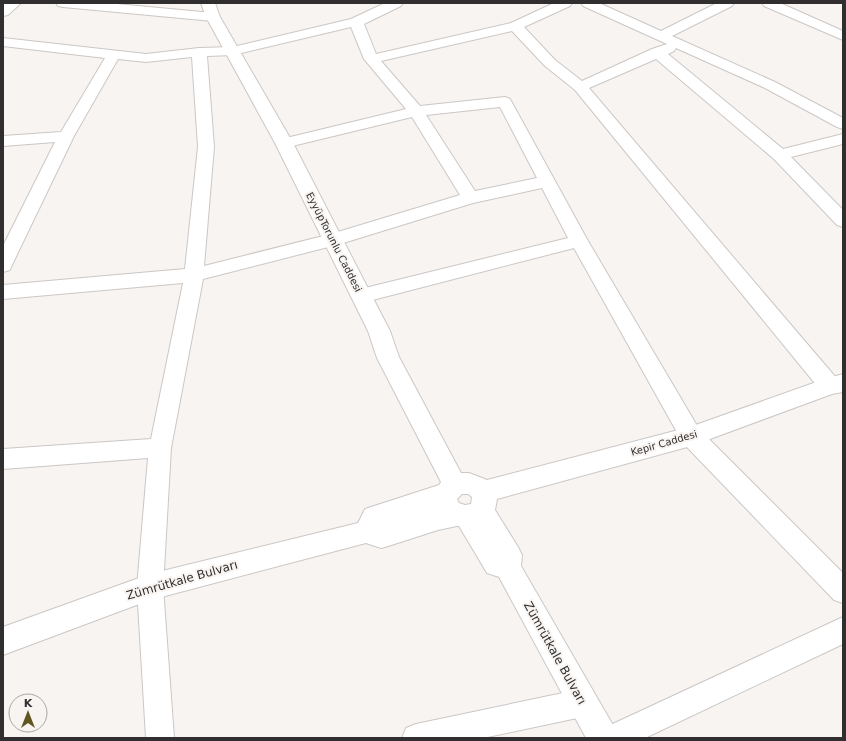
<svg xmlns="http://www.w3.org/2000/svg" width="846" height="741" viewBox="0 0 846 741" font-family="'DejaVu Sans',sans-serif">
<rect width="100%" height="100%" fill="#f8f4f1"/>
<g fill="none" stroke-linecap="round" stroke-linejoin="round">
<g stroke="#cbc7c5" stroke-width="2">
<g id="street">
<path d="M56 3H106L213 13 218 14 220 17 218 20 213 21 63 7 58 6Z"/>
<path d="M385 3H403L401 6 364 24 376 54 511 23 554 3H572L570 6 524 27 555 60 582 81 652 49 667 44 583 6 581 3H599L661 31 717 3H734L732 6 672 36 775 82 843 118V129L837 127 765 88 676 48 674 51 668 54 783 149 843 134V144L791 157 843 210V227L837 225 774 159 656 59 589 88 838 380 841 386 838 392 830 394 822 392 575 90 545 66 512 31 381 61 420 106 505 97 510 99 588 241 699 429 843 573V603L834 600 683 443 574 248 361 303 354 301 351 296 354 291 361 289 568 238 542 188 473 203 340 244 203 279 171 448 163 587 174 738H146L137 587 148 458 3 469V449L151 439 183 283 3 299V285L185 269 198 147 192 57 146 62 118 59 74 136 12 265 10 270 3 272V246L55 142 3 146V136L61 132 105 58 3 46V38L146 54 199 48 233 47 351 19ZM351 27 364 59 406 109 278 140 276 143 278 146 284 148 412 117 460 195 331 234 204 266 214 147 207 56 233 55ZM500 107 537 178 475 191 426 115Z"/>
<path d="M762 3H780L843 31V40L764 6Z"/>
<path d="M843 617V644L645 738H600L604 728Z"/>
<path d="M582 689 592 693 596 703 592 713 582 717 483 738H402L406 728 416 724Z"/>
</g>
</g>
<g stroke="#cbc7c5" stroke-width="2">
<g id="secondary">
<path d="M5 3H21L8 15 3 16V5Z"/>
<path d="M201 3H215L220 17 293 143 390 331 399 357 461 473H469L487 480 690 427 822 380 843 374V392L832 394 691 446 497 499 495 510 518 547 522 555 521 566 614 727 618 738H586L499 577 487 573 459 526H457L438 530 385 547 381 548 366 543 150 600 3 655V627L150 574 358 523 365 509 439 485 441 482 377 358 368 331 275 143 206 17ZM462 494H468L472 497 471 504 465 505 459 503 457 499Z"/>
</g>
</g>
<use href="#street" fill="#fff" fill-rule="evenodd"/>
<use href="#secondary" fill="#fff" fill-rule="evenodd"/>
</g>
<g text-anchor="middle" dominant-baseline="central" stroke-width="4" stroke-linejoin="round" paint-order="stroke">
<g font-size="10" fill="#302e2e" stroke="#f8f4f1">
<text transform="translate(334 242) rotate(63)">EyyüpTorunlu Caddesi</text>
<text transform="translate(664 443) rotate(-16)">Kepir Caddesi</text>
</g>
<g font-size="12" fill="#302e2e" stroke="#f8f4f1">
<text transform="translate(182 580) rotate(-16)">Zümrütkale Bulvarı</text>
<text transform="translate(555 653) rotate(61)">Zümrütkale Bulvarı</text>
</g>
</g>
<rect width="846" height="741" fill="none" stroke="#302e2e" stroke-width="8"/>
<g transform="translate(28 713)"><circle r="19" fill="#f8f4f1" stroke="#a8a5a3"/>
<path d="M0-3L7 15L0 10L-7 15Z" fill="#5f5622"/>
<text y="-6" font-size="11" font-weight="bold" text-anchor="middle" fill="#302e2e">K</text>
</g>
</svg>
